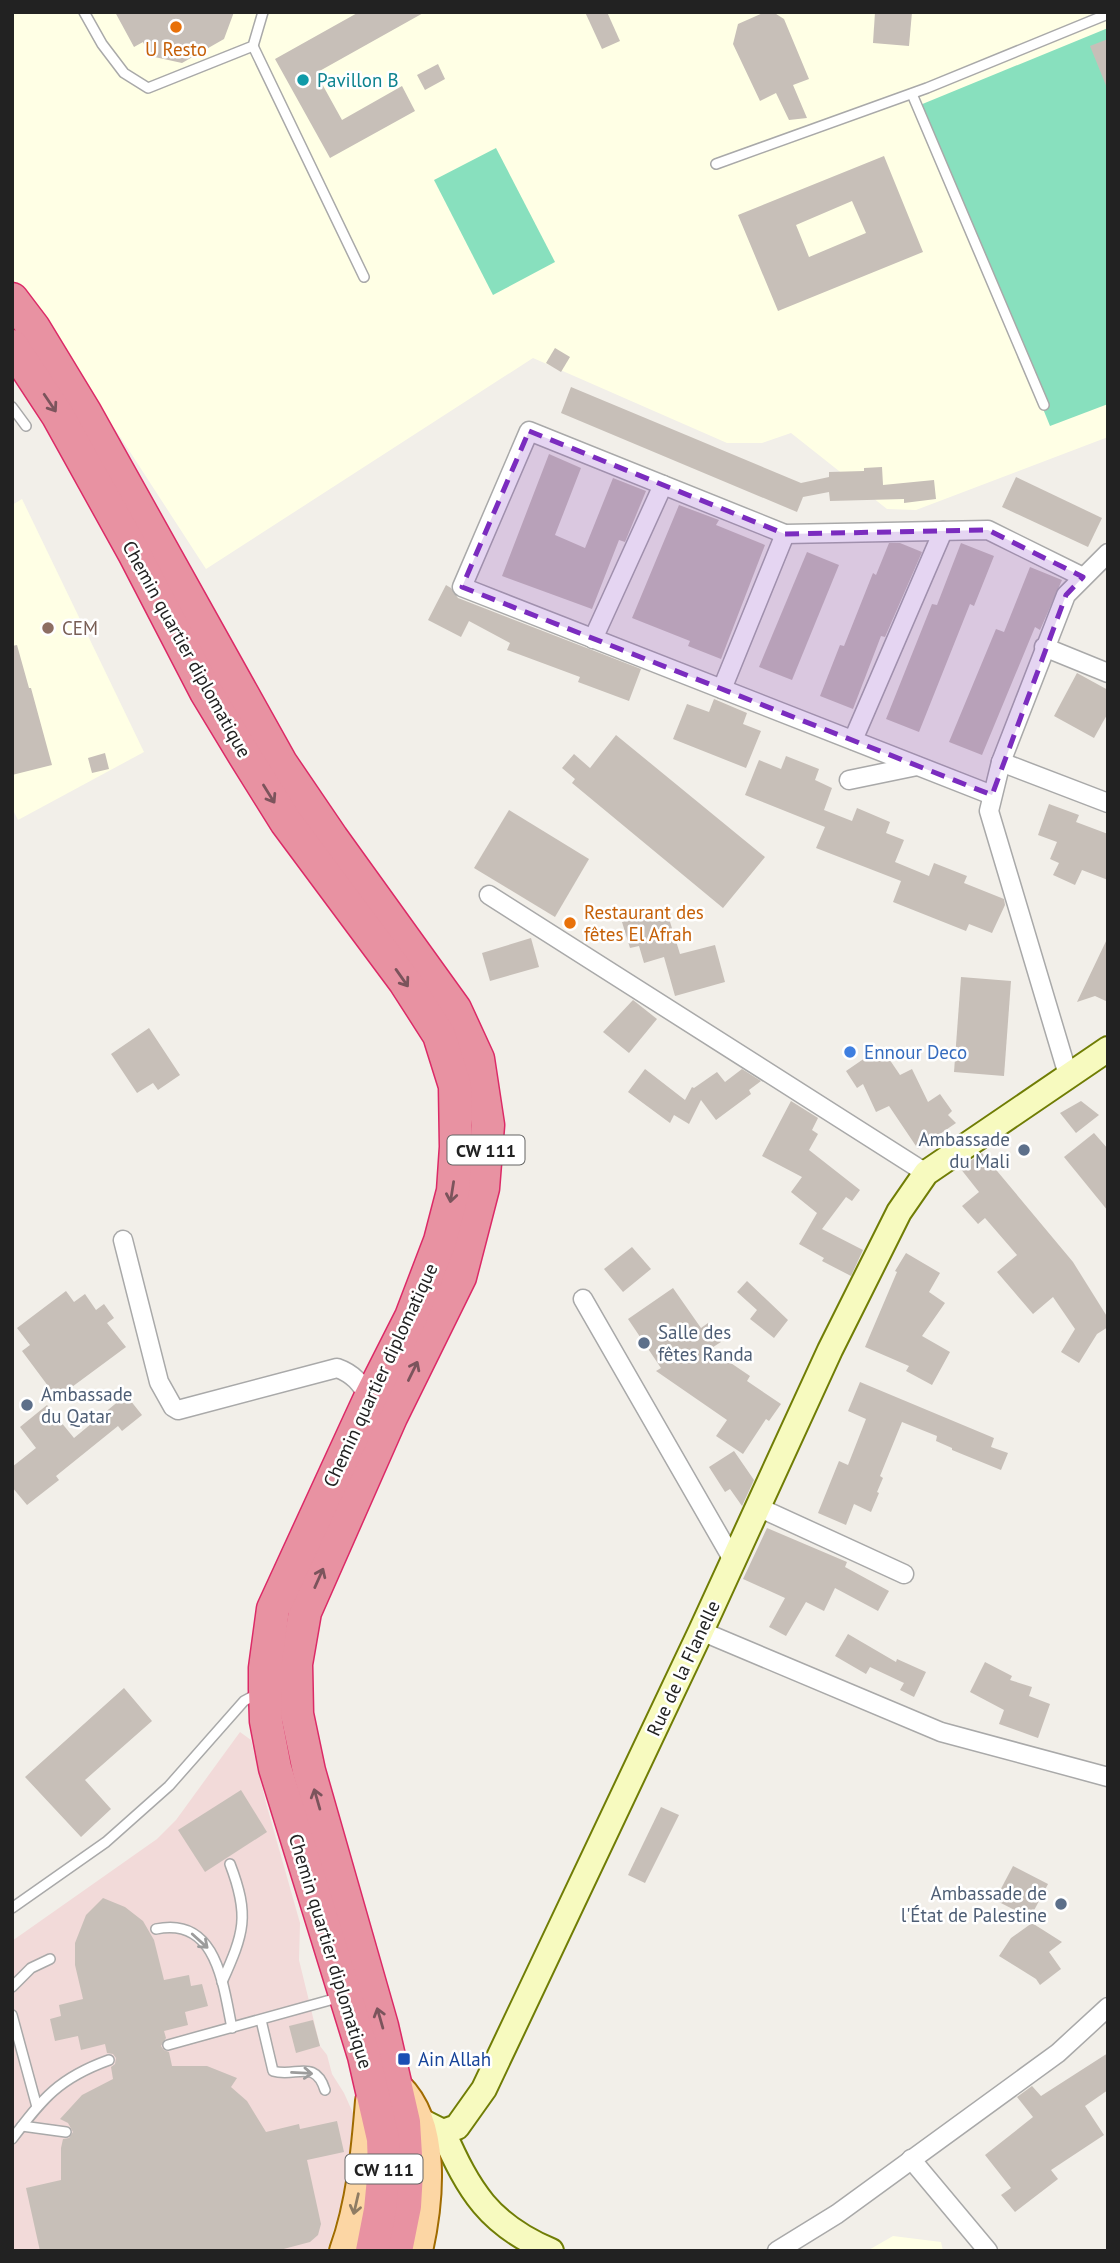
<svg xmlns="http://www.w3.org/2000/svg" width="1120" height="2263" viewBox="0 0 1120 2263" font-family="'PT Sans',sans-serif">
<rect width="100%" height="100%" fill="#f2efe9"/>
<path fill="#f2dad9" d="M240 1732 251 1740 266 1803 300 1923 299 1960 320 2046 327 2055 332 2074 344 2093 353 2113 346 2189 327 2251H12V1941L157 1839 176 1820Z"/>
<g fill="#ffffe5">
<path d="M12 12H1108V437L916 510 887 509 791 433 762 443H727L533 358 206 569 121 438 12 281Z"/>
<path d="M22 499 144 752 18 820 12 808V505Z"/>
<path d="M893 2236 941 2242 943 2251H867Z"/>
</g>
<g fill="#88e0be">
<path d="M1108 28V404L1050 426 920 105Z"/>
<path d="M496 148 555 262 493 295 434 180Z"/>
</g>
<g fill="#c7bfb8" fill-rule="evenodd">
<path d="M115 12H234L224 39 182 63 150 56 143 42 134 47Z"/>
<path d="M359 12H425L316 73 342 120 402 86 415 111 330 158 275 59Z"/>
<path d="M585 12H607L620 41 602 49Z"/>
<path d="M765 12H773L784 19 809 79 793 85 807 118 789 120 776 93 760 101 733 44 738 24Z"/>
<path d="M875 12H912L909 46 873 43Z"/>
<path d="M1108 39V87L1107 88 1090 46Z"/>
<path d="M438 64 445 79 425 90 417 75Z"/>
<path d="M884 156 923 252 778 311 738 215ZM852 201 866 233 809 257 796 225Z"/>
<path d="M555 348 570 357 561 372 546 363Z"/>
<path d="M571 387 801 483 829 477V472L864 471V468L882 467 883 485 934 480 936 499 904 503V499L830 501 829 492 803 497 797 512 561 413Z"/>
<path d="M549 454 581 468 555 535 585 548 613 478 646 491 625 542 619 540 592 609 502 576Z"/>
<path d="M1016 477 1102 518 1088 547 1002 507Z"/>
<path d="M679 505 719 520 716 525 765 545 721 659 688 646 690 641 632 618Z"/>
<path d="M889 543H900L922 552 885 637 881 636 853 709 820 696 840 645 844 646 873 573 876 575Z"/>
<path d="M961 543 994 556 974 606 970 604 919 732 886 719 932 604 937 605Z"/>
<path d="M807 552 839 565 792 680 759 667Z"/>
<path d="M1030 567 1062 580 1040 630 1035 627 982 755 949 742 996 629 1004 632Z"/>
<path d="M446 585 451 588 458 598 641 669 629 701 578 682 580 677 507 650 510 643 469 621 461 637 428 620Z"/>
<path d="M17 645 29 688H31L52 765 12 775V646Z"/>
<path d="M1077 673 1108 690V713L1094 738 1054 716Z"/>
<path d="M714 699 747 713 743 724 761 731 746 768 673 739 687 704 709 712Z"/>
<path d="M616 735 765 857 723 908 572 783 575 779 562 768 574 754 590 768Z"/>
<path d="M105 753 109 769 92 773 88 758Z"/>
<path d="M786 756 819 769 815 780 832 788 824 810 852 821 857 808 890 822 886 833 904 840 895 862 929 876 934 863 967 876 964 883 1004 899 1005 905 992 933 969 924 966 931 893 902 901 881 816 848 825 827 745 795 759 760 781 769Z"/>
<path d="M1049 804 1079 815 1076 822 1108 834V880L1082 870 1075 885 1053 875 1059 863 1050 859 1057 842 1038 835Z"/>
<path d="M509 810 589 859 555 917 474 868Z"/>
<path d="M666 909 680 954 715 945 725 982 675 996 664 957 644 963 639 946 630 948 622 922Z"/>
<path d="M1108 937V1002L1095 996 1077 1002Z"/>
<path d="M531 938 539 967 490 981 482 953Z"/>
<path d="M961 977 1011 981 1004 1076 954 1072Z"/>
<path d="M633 1000 657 1019 629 1053 603 1032Z"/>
<path d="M149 1028 180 1075 158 1090 153 1083 137 1093 111 1054Z"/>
<path d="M881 1047 900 1075 912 1069 928 1102 940 1094 952 1111 948 1115 956 1123 918 1149 889 1106 876 1112 863 1084 857 1088 846 1071Z"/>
<path d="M645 1069 685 1100 692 1087 694 1088 717 1072 725 1082 742 1069 761 1081 749 1090 751 1094 716 1120 701 1100 689 1124 674 1115 670 1123 628 1092Z"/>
<path d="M791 1101 818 1118 812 1130 818 1134 809 1150 860 1190 852 1201 846 1197 822 1229 863 1250 851 1276 822 1261 824 1258 799 1244 817 1213 791 1192 802 1177 762 1156Z"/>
<path d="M1081 1101 1099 1115 1076 1133 1060 1113Z"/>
<path d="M1094 1133 1108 1149V1211L1064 1157Z"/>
<path d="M982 1153 1073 1262 1108 1318V1327L1097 1334 1079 1363 1061 1352 1075 1329 1053 1297 1033 1314 997 1272 1017 1255 985 1218 978 1224 962 1206 979 1192 960 1168Z"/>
<path d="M632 1247 651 1269 623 1292 604 1269Z"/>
<path d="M906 1253 940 1273 929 1292 945 1303 922 1336 950 1352 932 1385 906 1371 909 1366 865 1347 897 1272 895 1271Z"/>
<path d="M747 1281 788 1320 774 1338 750 1319 757 1310 737 1292Z"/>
<path d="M673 1288 701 1328 708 1323 721 1342 710 1349 750 1376 747 1381 781 1404 769 1421 766 1419 743 1454 716 1436 727 1420 656 1371 661 1368 628 1319Z"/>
<path d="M66 1291 74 1302 85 1294 96 1310 104 1304 114 1318 107 1323 126 1347 57 1398 22 1351 30 1345 17 1328Z"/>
<path d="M860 1382 994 1438 991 1447 1008 1453 1001 1470 952 1450V1448L936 1441 937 1436 902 1422 880 1476 883 1478 877 1492 879 1493 871 1512 854 1504 846 1525 818 1513 839 1461 848 1465 866 1419 848 1411Z"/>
<path d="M126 1395 142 1415 122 1431 118 1426 56 1476 59 1480 27 1505 12 1487V1467L36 1448 20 1427 47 1405 74 1438Z"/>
<path d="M734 1451 754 1480 742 1506 730 1489 725 1492 709 1467Z"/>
<path d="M767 1528 847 1562 845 1567 889 1591 878 1611 835 1588 824 1611 806 1602 786 1636 769 1627 785 1598 743 1579Z"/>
<path d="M848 1634 896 1662 897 1659 926 1672 914 1697 900 1690 904 1683 870 1667 866 1674 835 1656Z"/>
<path d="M985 1662 1012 1676 1010 1680 1032 1687 1029 1696 1050 1704 1038 1738 999 1724 1004 1710 970 1692Z"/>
<path d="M124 1688 152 1721 85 1780 111 1809 81 1837 25 1777Z"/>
<path d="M241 1790 267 1832 205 1872 178 1830Z"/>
<path d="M661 1807 679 1815 645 1883 628 1875Z"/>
<path d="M1013 1866 1048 1884 1030 1918 995 1900Z"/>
<path d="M103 1898 125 1907 143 1921 154 1940 164 1980 189 1975 191 1986 202 1984 208 2006 185 2012 188 2025 164 2031 166 2038 161 2046 164 2050 169 2052 172 2066H207L237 2078 231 2087 247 2101 266 2132 299 2124 300 2129 337 2121 344 2152 307 2160 321 2224 318 2235 310 2242 276 2251H40L26 2188 61 2180V2148L63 2139 69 2138 73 2132 68 2123 60 2119 82 2095 113 2079 111 2067 115 2064 116 2058 113 2054 107 2053 105 2044 81 2050 78 2036 55 2041 50 2019 61 2016 59 2005 83 1999 75 1965V1943L86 1915Z"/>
<path d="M1032 1923 1062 1942 1049 1952 1061 1969 1040 1985 1036 1979 999 1956 1011 1938Z"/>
<path d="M313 2020 320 2046 296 2053 289 2026Z"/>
<path d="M1108 2053V2090L1085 2106 1104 2135 1051 2170 1058 2179 1015 2212 1001 2195 1011 2188 985 2155 1033 2117 1017 2097 1032 2086 1041 2096Z"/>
</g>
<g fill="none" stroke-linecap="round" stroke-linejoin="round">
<g stroke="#a9a9a9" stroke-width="12">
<g id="lane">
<path d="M84 12 102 44 124 73 148 88 253 46 263 12"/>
<path d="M253 46 364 277"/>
<path d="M912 94 1044 405"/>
<path d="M716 164 927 88 1108 14"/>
<path d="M12 407 26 426"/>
<path d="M12 1908 106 1842 169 1786 244 1701 257 1694"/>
<path d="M156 1929C217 1916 223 1985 232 2028"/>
<path d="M222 1982C244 1933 250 1916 230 1864"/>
<path d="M12 1987 31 1968 50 1959"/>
<path d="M12 2015 37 2107"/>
<path d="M261 2020 273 2071C295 2078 315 2058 325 2090"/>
<path d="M168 2045 341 1997"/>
<path d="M22 2126 66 2132"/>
<path d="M12 2139C43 2098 59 2078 109 2060"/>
</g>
</g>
<g stroke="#a9a9a9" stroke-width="21">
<g id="street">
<path d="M593 639 663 485"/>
<path d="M1044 647 1108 673"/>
<path d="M722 689 785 534"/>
<path d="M853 740 943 531"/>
<path d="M1001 762 1108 803"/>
<path d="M849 780 917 766"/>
<path d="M992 795 462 587 529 431 785 534 988 530 1083 577"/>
<path d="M489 895 926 1173"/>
<path d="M1068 1075 989 811 1001 762 1066 595 1108 553"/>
<path d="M123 1240 159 1382 173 1407 178 1410 337 1368C354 1374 360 1383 370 1398"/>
<path d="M583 1299 733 1560"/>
<path d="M758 1507 904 1574"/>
<path d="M701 1631 941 1732 1108 1777"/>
<path d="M911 2159 988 2251"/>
<path d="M777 2251 837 2214 1058 2053 1108 2007"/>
</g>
</g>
<g stroke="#707d05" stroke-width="28">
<g id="secondary">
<path d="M421 2121 443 2132 457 2127 484 2089 701 1631 830 1350 899 1212 926 1173 1108 1049"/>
<path d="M443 2132C469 2191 489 2225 551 2251"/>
</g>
</g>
<g stroke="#a06b00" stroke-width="32">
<g id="primary">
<path d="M398 2087C437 2125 429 2201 418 2251"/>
<path d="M344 2251C361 2204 366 2151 370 2101"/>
</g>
</g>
<g stroke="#dc2a67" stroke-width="35">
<g id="highway">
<path d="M12 299 34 328 85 412 281 763 332 838 455 1009 478 1059 488 1125 483 1188 460 1277 391 1417 305 1612 296 1664 297 1714 309 1771 382 2026 404 2122 407 2172 405 2206 396 2251"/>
<path d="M12 346 58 416 134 553 206 692 246 758 286 822 405 982 439 1035 455 1086 456 1147 453 1191 440 1241 411 1317 370 1398 273 1609 265 1668V1689L266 1721 275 1768 364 2056 383 2139 384 2168 380 2210 372 2251"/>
</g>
</g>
<use href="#lane" stroke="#fff" stroke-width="9"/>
<use href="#street" stroke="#fff" stroke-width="18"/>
<use href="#secondary" stroke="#f7fabf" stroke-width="24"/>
<use href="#primary" stroke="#fcd6a4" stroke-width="28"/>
<use href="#highway" stroke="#e892a2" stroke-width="32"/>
</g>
<defs><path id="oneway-shaft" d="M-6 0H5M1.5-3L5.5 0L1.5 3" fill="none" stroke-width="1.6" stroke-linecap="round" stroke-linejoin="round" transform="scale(1.75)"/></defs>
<g stroke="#7b545c">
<use href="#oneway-shaft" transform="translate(50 403) rotate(56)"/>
<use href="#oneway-shaft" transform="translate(269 794) rotate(58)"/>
<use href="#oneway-shaft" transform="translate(402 978) rotate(55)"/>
<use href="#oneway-shaft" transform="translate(452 1192) rotate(99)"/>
<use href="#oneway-shaft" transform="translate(413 1371) rotate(-64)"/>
<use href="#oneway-shaft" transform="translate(319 1578) rotate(-66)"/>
<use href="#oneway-shaft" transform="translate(317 1799) rotate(-106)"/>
<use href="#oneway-shaft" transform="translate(380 2018) rotate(-106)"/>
</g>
<g stroke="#9c9c9c">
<use href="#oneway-shaft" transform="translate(200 1941) rotate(42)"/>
<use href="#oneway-shaft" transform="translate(302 2073) rotate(3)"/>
</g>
<use stroke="#8f7c63" href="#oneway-shaft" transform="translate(356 2204) rotate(103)"/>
<path fill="#7b2cbf" fill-opacity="0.2" stroke="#7b2cbf" stroke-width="5" stroke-dasharray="14 9" stroke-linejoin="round" d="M529 431 785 534 988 530 1083 577 1066 595 992 795 462 587Z"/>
<g fill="#e8710a" stroke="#fff" stroke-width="2.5">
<circle cx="176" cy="27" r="7"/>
<circle cx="570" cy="923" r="7"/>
</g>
<circle fill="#0f9aa8" stroke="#fff" stroke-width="2.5" cx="303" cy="80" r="7"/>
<circle fill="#8d6e63" stroke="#fff" stroke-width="2.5" cx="48" cy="628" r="7"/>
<circle fill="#3f7fe0" stroke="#fff" stroke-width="2.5" cx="850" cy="1052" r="7"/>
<g fill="#5c6f8a" stroke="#fff" stroke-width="2.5">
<circle cx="1024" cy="1150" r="7"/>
<circle cx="644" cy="1343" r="7"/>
<circle cx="27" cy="1405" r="7"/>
<circle cx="1061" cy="1904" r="7"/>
</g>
<rect fill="#1a4fb4" stroke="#fff" stroke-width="2.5" x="397" y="2052" width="14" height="14" rx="3.5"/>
<g text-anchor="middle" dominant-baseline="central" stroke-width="5" stroke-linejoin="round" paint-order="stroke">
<g fill="#fff" stroke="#646464" stroke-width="2">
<rect x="447.5" y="1135.5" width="77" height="29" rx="5"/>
<rect x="345.5" y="2154.5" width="77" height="29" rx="5"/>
</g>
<g font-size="18" font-weight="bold" fill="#222">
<text x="486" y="1150">CW 111</text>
<text x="384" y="2169">CW 111</text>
</g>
<g font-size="19" fill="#c56008" stroke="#fff">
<text x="176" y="49">U Resto</text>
<text x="584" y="912" text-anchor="start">Restaurant des<tspan x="584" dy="22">fêtes El Afrah</tspan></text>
</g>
<g font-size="19" fill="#0d838f" stroke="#fff" text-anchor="start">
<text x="317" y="80">Pavillon B</text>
</g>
<g font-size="19" fill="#785e54" stroke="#fff" text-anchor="start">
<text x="62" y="628">CEM</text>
</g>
<g font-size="19" fill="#222" stroke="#fff">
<text transform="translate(187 649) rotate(61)">Chemin quartier diplomatique</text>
<text transform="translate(380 1375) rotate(-65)">Chemin quartier diplomatique</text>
<text transform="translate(683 1668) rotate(-65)">Rue de la Flanelle</text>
<text transform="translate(331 1951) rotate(73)">Chemin quartier diplomatique</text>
</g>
<g font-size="19" fill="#366cbe" stroke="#fff" text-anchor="start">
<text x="864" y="1052">Ennour Deco</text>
</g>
<g font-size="19" fill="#4e5e75" stroke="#fff" text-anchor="end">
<text x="1010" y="1139">Ambassade<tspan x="1010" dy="22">du Mali</tspan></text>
<text x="658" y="1332" text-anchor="start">Salle des<tspan x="658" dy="22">fêtes Randa</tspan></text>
<text x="41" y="1394" text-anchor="start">Ambassade<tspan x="41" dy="22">du Qatar</tspan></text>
<text x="1047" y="1893">Ambassade de<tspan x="1047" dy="22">l'État de Palestine</tspan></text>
</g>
<g font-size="19" fill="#164399" stroke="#fff" text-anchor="start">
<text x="418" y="2059">Ain Allah</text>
</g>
</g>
<rect width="1120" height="2263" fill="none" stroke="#222222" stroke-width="28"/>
</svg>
